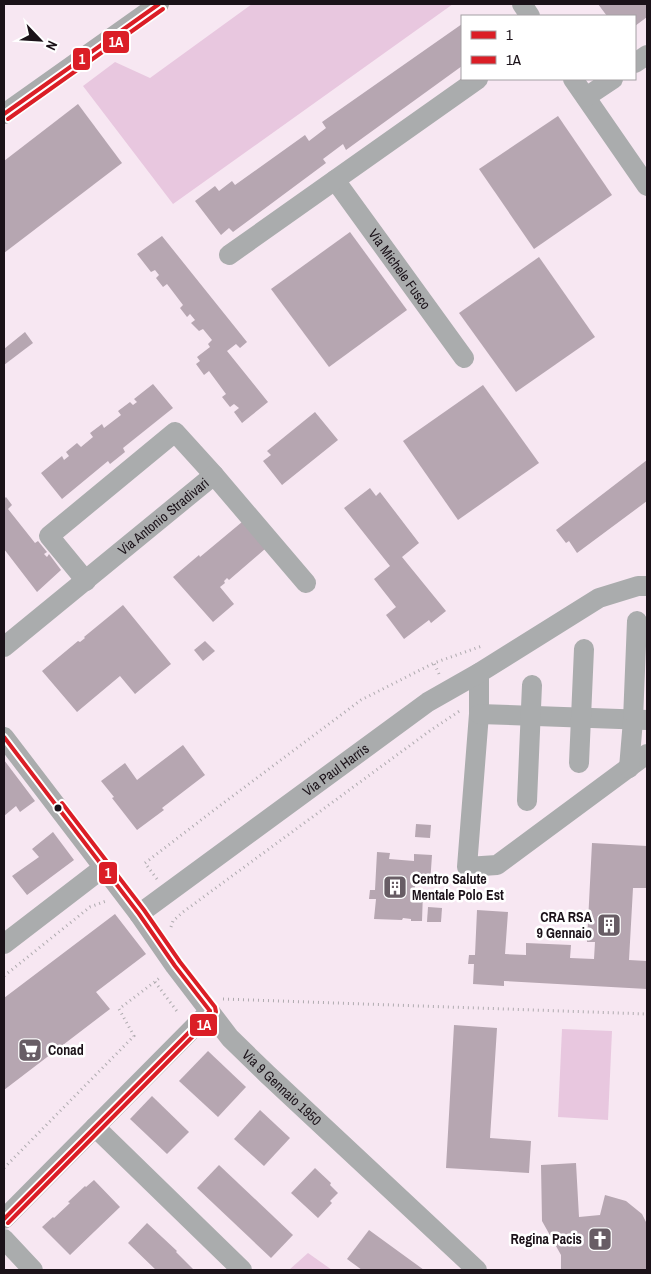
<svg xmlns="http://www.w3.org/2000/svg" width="651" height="1274" viewBox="0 0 651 1274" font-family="'Archivo Narrow',sans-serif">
<rect width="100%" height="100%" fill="#f7e7f2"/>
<g fill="#e8c7df">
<path d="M252 4H453L173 204 83 86 115 62 150 78Z"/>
<path d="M562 1029 612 1031 608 1120 558 1117Z"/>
<path d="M308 1253 332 1270H289Z"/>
</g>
<g fill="#b6a6b1">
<path d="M598 4H647V17L635 26V16H607Z"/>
<path d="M462 24V66L346 150 343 144 323 159 326 163 233 232 229 228 221 235 195 201 215 186 219 191 232 181 235 185 305 135 309 141 326 128 322 122Z"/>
<path d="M78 104 122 163 4 253V161Z"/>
<path d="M558 116 612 195 534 249 479 169Z"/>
<path d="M350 232 407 310 329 367 271 289Z"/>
<path d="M162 236 247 342 240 348 236 344 227 351 268 402 242 423 234 412 239 408 234 404 230 407 222 397 226 394 209 371 204 375 196 364 200 361 197 357 210 347 208 344 212 340 203 329 199 331 191 323 195 320 190 314 187 317 180 308 183 305 167 284 163 287 156 278 159 275 155 270 151 272 137 254Z"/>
<path d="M539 257 595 337 516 392 459 313Z"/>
<path d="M25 332 33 343 4 365V349Z"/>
<path d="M153 384 173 408 123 448 125 452 110 464 108 461 62 499 41 473 62 456 64 460 69 456 66 452 77 443 81 447 93 437 90 433 102 424 104 428 121 415 118 411 130 402 133 405 137 402 134 399Z"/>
<path d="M483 385 539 463 458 520 403 441Z"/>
<path d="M315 412 338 440 282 485 263 461 271 455 267 451Z"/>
<path d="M647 460V501L577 553 569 541 566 543 556 530Z"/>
<path d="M370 488 376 496 380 492 419 543 402 557 446 611 431 623 429 620 404 639 386 615 396 607 374 579 390 566 344 508Z"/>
<path d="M6 497 12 505 8 509 35 543 38 541 47 552 44 554 47 557 49 554 61 570 37 592 4 549V499Z"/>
<path d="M242 522 265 549 229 580 227 578 224 581 225 583 220 587 234 604 213 622 173 577 199 555 200 557Z"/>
<path d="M123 605 171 664 135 694 120 676 77 712 42 671 78 641 80 642 85 638 84 637Z"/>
<path d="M205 641 215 651 203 661 194 650Z"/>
<path d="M183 745 205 775 162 808 164 810 137 830 112 798 114 797 101 781 125 763 137 780Z"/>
<path d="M4 760 35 801 20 812 16 806 4 816Z"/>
<path d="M416 824 431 825 430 838 415 837Z"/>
<path d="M53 832 74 860 27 895 12 876 39 857 32 849Z"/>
<path d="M592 843 647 846V888H633L629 960 647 961V989L504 981V986L473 984 474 964H468L469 955H475L477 910 508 912 505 954 526 955V943L571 945 570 958 594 959 595 942H587Z"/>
<path d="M377 852 390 853 389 859 414 861V854L432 855 430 884H415V892H423L422 921H411V919L403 918 402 920 374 919 376 899H369L370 890H375Z"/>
<path d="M428 907 442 908 441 922H427Z"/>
<path d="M115 914 146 954 96 992 110 1009 4 1090V998Z"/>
<path d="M454 1025 497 1028 490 1138 531 1141 529 1173 446 1168Z"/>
<path d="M208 1051 246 1087 218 1117 179 1081Z"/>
<path d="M152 1096 189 1132 167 1154 130 1119Z"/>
<path d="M260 1110 290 1138 264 1166 234 1139Z"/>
<path d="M576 1163 579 1217 600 1215 605 1195 626 1201 642 1214 647 1224V1270H561V1255L542 1221 541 1165Z"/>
<path d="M219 1165 293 1235 271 1258 197 1188Z"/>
<path d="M315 1168 331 1183 330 1185 338 1193 330 1201 332 1203 318 1218 291 1193Z"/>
<path d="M94 1180 120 1207 70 1255 42 1227 53 1217 54 1218 70 1203 68 1202 85 1186 86 1187Z"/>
<path d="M147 1223 177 1251 176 1252 194 1270H156L128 1243Z"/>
<path d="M369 1230 424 1270H362L347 1259Z"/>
</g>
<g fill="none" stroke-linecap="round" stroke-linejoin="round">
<g stroke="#afabaf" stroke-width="3" stroke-dasharray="1 4" stroke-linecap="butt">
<path d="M439 674 434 663 482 646"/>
<path d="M157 879 145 863 218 807 361 700 434 663"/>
<path d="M171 927 173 921 183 912 431 730 461 710"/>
<path d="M4 976 90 907 106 901"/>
<path d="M155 982 179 1014"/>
<path d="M223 999 647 1014"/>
<path d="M4 1168 134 1036 119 1009 161 977"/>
</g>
<g stroke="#aaacad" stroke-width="20">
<path d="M522 4 530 16"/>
<path d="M635 63 647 55"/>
<path d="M573 79 647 186"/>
<path d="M586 97 613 79"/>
<path d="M4 114 159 4"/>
<path id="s1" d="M335 180 464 358"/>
<path d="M229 255 478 79"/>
<path d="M86 581 49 536 175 432 214 475"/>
<path id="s2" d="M4 647 214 475 306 583"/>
<path d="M479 673V714L467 867 497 865 647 754"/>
<path d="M479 714 647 720"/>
<path id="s3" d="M4 737 139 914 175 966 230 1038 267 1074 477 1270"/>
<path d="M579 763 584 649"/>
<path d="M629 768 633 720 637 621"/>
<path d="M527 801 532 685"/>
<path id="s4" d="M139 914 428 702 479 673 599 598 638 586H647"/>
<path d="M4 944 103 868"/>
<path d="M95 1127 242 1270"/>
<path d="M4 1219 210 1011"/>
<path d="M4 1239 33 1270"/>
</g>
<g stroke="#fff" stroke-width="8">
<g id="bus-1">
<path d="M4 114 159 4"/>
<path d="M4 737 139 914 175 966 210 1011"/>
<path d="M4 1219 210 1011"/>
</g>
</g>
<g stroke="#fff" stroke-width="8">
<g id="bus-2">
<path d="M8 119 163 9"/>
<path d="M8 1223 214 1015 216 1012 215 1007 180 962 144 910 62 803"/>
</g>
</g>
<use href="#bus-1" stroke="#db1e26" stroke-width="4"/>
<use href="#bus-2" stroke="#db1e26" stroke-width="4"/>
</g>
<defs>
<g id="building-square" transform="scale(1.25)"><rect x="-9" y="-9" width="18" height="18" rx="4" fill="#685d65" stroke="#fff"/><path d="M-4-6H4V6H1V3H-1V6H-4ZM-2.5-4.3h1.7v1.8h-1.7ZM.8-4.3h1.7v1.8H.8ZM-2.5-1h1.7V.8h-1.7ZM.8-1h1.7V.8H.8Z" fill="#fff"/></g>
<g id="supermarket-square" transform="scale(1.25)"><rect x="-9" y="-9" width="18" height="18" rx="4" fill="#685d65" stroke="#fff"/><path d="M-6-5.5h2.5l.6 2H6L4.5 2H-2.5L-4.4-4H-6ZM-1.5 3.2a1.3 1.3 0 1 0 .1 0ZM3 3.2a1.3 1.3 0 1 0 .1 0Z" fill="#fff"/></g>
<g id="church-square" transform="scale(1.25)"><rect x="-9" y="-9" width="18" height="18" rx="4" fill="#685d65" stroke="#fff"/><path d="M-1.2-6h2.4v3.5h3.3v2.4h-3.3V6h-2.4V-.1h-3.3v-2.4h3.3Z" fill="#fff"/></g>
</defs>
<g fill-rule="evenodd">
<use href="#building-square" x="395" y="887"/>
<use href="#building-square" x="609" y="925"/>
<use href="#supermarket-square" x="30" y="1050"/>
<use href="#church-square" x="600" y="1239"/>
</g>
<circle fill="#1b1219" stroke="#fff" stroke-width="2" cx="58" cy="808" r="4.5"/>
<g text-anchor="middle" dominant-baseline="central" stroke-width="5" stroke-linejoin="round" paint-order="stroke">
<g font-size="14" fill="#1b1219" stroke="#fff">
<text stroke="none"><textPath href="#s1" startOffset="110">Via Michele Fusco</textPath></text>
<text stroke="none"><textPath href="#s2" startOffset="206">Via Antonio Stradivari</textPath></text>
<text stroke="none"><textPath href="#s4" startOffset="244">Via Paul Harris</textPath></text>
<text stroke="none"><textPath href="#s3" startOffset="448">Via 9 Gennaio 1950</textPath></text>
</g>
<g font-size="14" font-weight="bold" fill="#1b1219" stroke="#fff" text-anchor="start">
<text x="412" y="879">Centro Salute<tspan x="412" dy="16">Mentale Polo Est</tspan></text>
<text x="592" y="917" text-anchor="end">CRA RSA<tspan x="592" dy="16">9 Gennaio</tspan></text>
<text x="48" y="1050">Conad</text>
<text x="582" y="1239" text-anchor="end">Regina Pacis</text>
</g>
</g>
<g stroke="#fff" stroke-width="2">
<rect x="102" y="30" width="28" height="24" rx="5" fill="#db1e26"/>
<rect x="72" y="47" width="19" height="24" rx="5" fill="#db1e26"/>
<rect x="98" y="861" width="20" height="24" rx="5" fill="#db1e26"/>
<rect x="189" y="1013" width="29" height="24" rx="5" fill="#db1e26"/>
</g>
<g font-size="14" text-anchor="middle" font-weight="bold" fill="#fff">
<text x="116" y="47">1A</text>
<text x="82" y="64">1</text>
<text x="108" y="878">1</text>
<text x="204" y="1030">1A</text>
</g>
<rect width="651" height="1274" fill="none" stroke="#1b1219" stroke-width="10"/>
<rect x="461" y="15" width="175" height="65" fill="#ffffff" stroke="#a4a0a3"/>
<rect x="471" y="31" width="25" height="8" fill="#db1e26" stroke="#a4a0a3"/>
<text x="506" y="40" font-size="15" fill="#1b1219">1</text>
<rect x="471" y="56" width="25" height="8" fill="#db1e26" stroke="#a4a0a3"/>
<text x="506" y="65" font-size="15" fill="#1b1219">1A</text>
<g transform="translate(40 40) rotate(115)" stroke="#ffffff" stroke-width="4" paint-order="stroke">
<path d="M0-4L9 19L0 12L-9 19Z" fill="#1b1219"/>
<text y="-8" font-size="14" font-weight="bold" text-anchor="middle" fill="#1b1219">N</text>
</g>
</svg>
